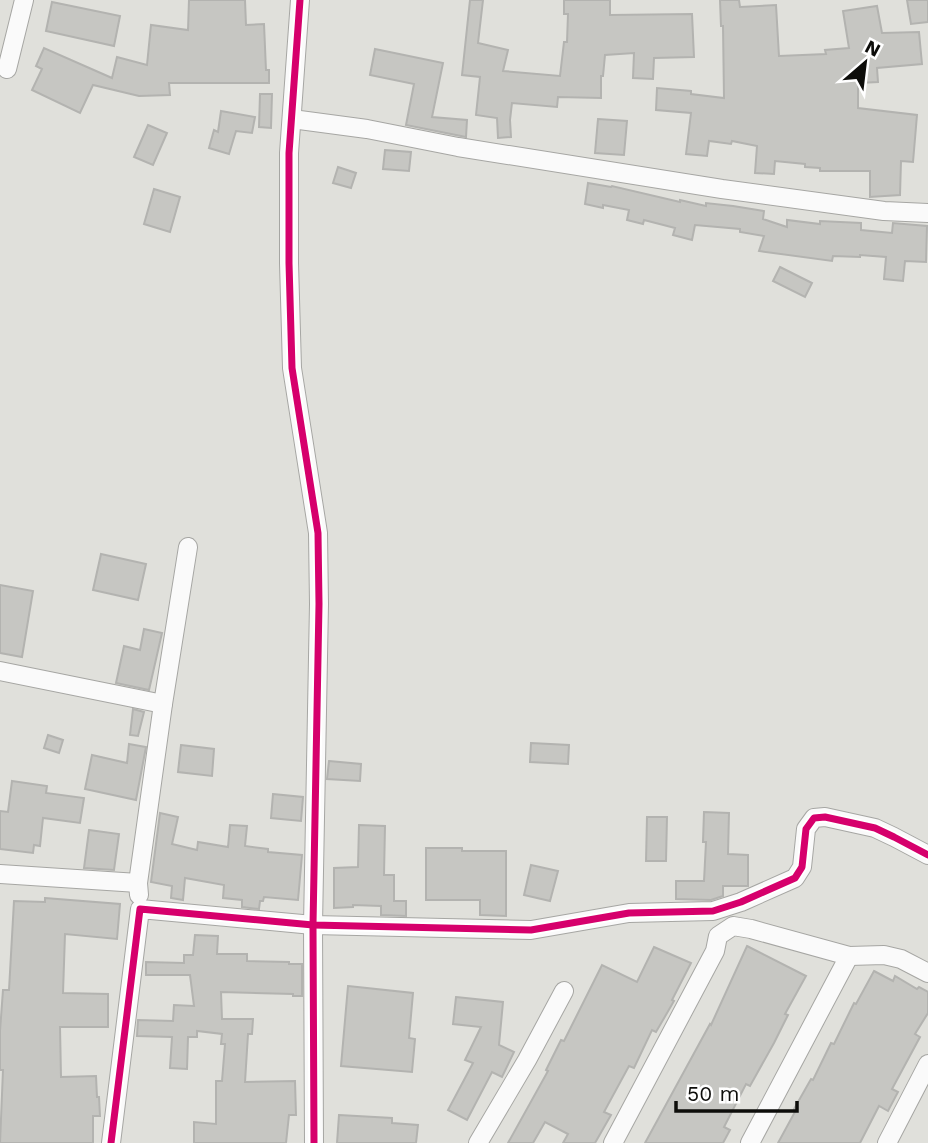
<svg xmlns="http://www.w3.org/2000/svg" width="928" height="1143" viewBox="0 0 928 1143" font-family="'Work Sans',sans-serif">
<rect width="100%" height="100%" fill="#e0e0db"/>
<g fill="#c6c6c2" stroke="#b3b3b0" stroke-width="2">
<path d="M189 0H245L246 25 264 24 266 70H269V83H169L170 95 139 96 93 85 80 113 32 90 42 69 36 66 44 48 112 78 117 57 147 65 151 25 188 30Z"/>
<path d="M470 0H483L478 43 508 50 503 71 560 76 564 42H567L568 14H564V0H610V15L692 14 694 57 654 58 653 79 633 78 634 53 605 55 603 76H601V98L558 97 557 107 512 103 510 120 511 137 498 138 497 118 476 115 480 77 462 75Z"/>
<path d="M720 0H739L740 7 776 5 779 56 826 54 825 50 849 48 843 11 877 6 882 33 919 32 922 64 877 68 878 82 858 83V108L917 115 913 162 901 161 900 195 870 197V171H820V168L805 167V164L775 161 774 174 755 173 757 146 732 141 731 144 709 141 707 156 686 154 691 113 656 110 657 88 691 91V94L724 98 723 26H721Z"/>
<path d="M907 0H928V22L911 24Z"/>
<path d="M52 2 120 16 114 46 46 31Z"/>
<path d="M375 49 443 63 432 117 467 120 466 137 406 125 414 84 370 75Z"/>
<path d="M260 94H272L271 128 259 127Z"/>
<path d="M221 111 255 117 252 133 236 131 229 154 209 148 214 130 218 132Z"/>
<path d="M598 119 627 121 624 155 595 153Z"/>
<path d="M148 125 167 133 153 165 134 157Z"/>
<path d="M385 150 411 152 409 171 383 169Z"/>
<path d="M338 167 356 173 351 188 333 183Z"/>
<path d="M588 183 611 187 612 186 680 202V200L706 206V203L733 206 764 211 763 219 787 227V220L820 224V221L861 223V230L892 233 893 223 927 226 926 262 905 261 903 281 884 279 886 257 860 255V257L833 256 832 261 759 251 764 236 740 232V229L695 225 692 240 673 235 675 228 644 220 643 224 627 220 629 210 603 205V208L585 204Z"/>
<path d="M154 189 180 197 170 232 144 224Z"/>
<path d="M780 267 812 283 805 297 773 281Z"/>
<path d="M101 554 146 564 138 600 93 590Z"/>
<path d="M0 585 33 591 22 657 0 653Z"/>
<path d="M144 629 162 633 149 690 116 683 124 646 140 650Z"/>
<path d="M133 709 144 712 138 736 130 735Z"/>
<path d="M48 735 63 740 59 753 44 748Z"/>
<path d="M531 743 569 745 568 764 530 762Z"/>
<path d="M129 744 146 747 136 800 85 789 92 755 127 763Z"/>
<path d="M181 745 214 749 212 776 178 772Z"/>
<path d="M329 761 361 764 360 781 327 779Z"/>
<path d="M12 781 47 786 46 793 84 798 80 823 43 818 40 846 34 845 33 853 0 849V811L8 812Z"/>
<path d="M273 794 303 797 301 821 271 818Z"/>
<path d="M704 812 729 813 728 854 748 855V886H723V896L711 900 676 899V881H704L706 842H703Z"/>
<path d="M160 813 178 817 172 844 197 850 198 842 228 847 230 825 247 826 245 846 268 849V852L302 855 298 900 264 897 263 901H260L259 909 242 907V900L223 898 224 885 185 878 183 900 171 898 172 886 151 882Z"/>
<path d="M647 817H667L666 861H646Z"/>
<path d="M359 825 385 826 384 875H394V901H406V916L381 915V906L353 905V907L334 908V868L358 867Z"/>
<path d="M89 830 119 834 114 870 84 868Z"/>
<path d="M426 848H462V851H506V916L480 915V900H426Z"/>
<path d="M531 865 558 871 550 901 524 895Z"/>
<path d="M45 898 120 904 117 939 65 934 63 993 108 994V1027H60L61 1077 96 1076 97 1097H99L100 1116H93V1143H0L3 1070H0V1031L3 990H9L14 901 45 902Z"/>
<path d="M195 935 218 936 217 954H247V961L289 962V964H302V996H293V994L221 992 222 1019H253L252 1034H248L245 1082 295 1081 296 1115H289L286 1143H194V1122L216 1124V1081H222L225 1044H221L222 1034 197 1031V1037H188L187 1069 170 1068 172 1037 137 1036 138 1020 173 1021 174 1005 194 1006 190 975H146V962L184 963V955H193Z"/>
<path d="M747 946 806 976 785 1014 788 1015 774 1043 750 1086 746 1084 724 1127 730 1130 723 1143H645L710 1024 711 1025Z"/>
<path d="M654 947 691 963 672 1000 674 1001 656 1032 652 1030 634 1068 629 1066 604 1112 611 1115 595 1143H563L568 1134 545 1122 533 1143H508L548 1071 546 1070 561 1040 564 1041 602 965 637 982Z"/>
<path d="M874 971 893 981 895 976 917 989 919 987 928 992V1013L915 1034 920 1037 892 1089 898 1092 888 1111 879 1106 860 1143H778L796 1110 794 1109 811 1079 813 1080 831 1043 834 1044 854 1003 856 1004Z"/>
<path d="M348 986 413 993 409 1038 415 1039 412 1072 341 1066Z"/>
<path d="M456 997 503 1002 499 1045 514 1052 502 1077 492 1072 467 1120 448 1110 473 1063 465 1060 481 1027 453 1024Z"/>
<path d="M339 1115 392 1118V1123L418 1125 416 1143H337Z"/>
</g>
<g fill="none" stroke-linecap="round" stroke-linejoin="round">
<g stroke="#a6a6a3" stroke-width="20">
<g id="minor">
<path d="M300 0 289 153V263L292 368 318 533 319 604 313 925 314 1143"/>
<path d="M7 69 24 0"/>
<path d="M292 119 367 129 458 147 722 189 884 211 928 213"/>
<path d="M0 671 163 704"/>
<path d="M0 874 138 883 139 895"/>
<path d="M138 883 163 704 188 547"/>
<path d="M111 1143 140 909 313 925 531 930 629 913 713 911 741 902 795 878 802 867 806 829 814 818 825 817 875 828 894 837 928 855"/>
<path d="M478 1143 527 1060 564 991"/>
<path d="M613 1143 715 951 718 936 733 926 751 929 849 956 884 955 901 959 928 973"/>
<path d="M750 1143 849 956"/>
<path d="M887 1143 928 1064"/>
</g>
</g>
<use href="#minor" stroke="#fafafa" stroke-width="18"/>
<g stroke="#fff" stroke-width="11">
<g id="cycleway">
<path d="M300 0 289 153V263L292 368 318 533 319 604 313 925 314 1143"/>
<path d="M111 1143 140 909 313 925 531 930 629 913 713 911 741 902 795 878 802 867 806 829 814 818 825 817 875 828 894 837 928 855"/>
</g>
</g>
<use href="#cycleway" stroke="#d6006c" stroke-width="7"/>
</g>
<g transform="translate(865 63) rotate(28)" stroke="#ffffff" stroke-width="5" paint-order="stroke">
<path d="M0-5L12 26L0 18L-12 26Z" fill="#0d0d0a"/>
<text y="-10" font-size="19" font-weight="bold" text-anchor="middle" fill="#0d0d0a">N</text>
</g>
<path d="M676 1101v10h121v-10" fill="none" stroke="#0d0d0a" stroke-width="3.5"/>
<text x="687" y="1101" font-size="21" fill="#0d0d0a" stroke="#ffffff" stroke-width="5" paint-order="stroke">50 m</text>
</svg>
